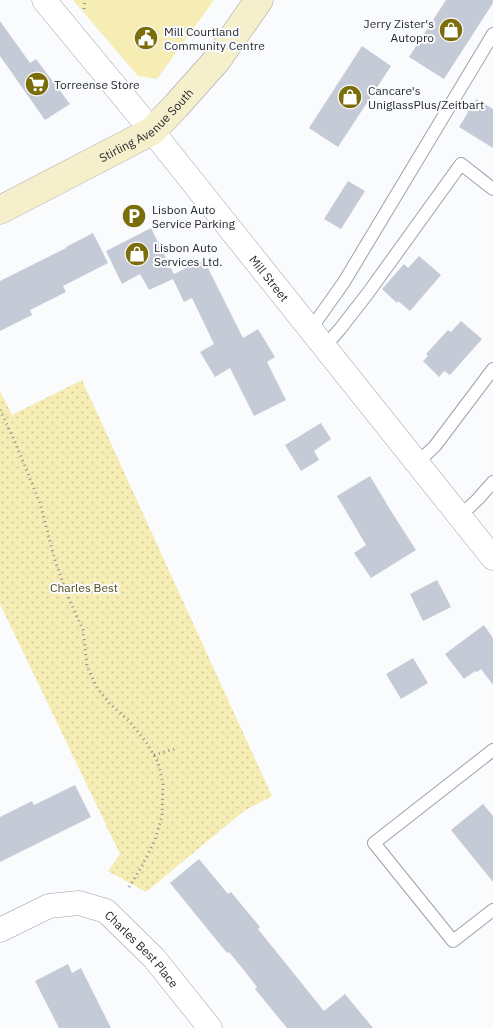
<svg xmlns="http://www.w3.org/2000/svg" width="493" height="1028" viewBox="0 0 493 1028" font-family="'IBM Plex Sans',sans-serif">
<defs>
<pattern id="park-dots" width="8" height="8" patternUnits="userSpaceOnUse" patternTransform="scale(1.25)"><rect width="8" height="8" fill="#f6edb4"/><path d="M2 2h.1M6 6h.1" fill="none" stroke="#d3cb9b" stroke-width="1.8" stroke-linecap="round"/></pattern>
</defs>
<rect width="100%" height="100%" fill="#fafbfd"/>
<path fill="#f6edb4" d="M73 0H214L157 79 138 76Z"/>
<path fill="url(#park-dots)" d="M82 380 272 796 244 811 146 892 108 871 120 854 0 604V391L12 415Z"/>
<g fill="#c5cad7">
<path d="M446 0H493V3L444 79 409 57Z"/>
<path d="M0 21 30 63 36 59 70 104 45 120 0 56Z"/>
<path d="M362 46 391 66 338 147 309 128Z"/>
<path d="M476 99 493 109V148L459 127Z"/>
<path d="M348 181 365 191 341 229 324 219Z"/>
<path d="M151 228 174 274 200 261 204 269 208 268 243 338 258 329 275 357 267 362 286 400 254 416 230 368 215 377 200 352 214 344 192 298 184 302 173 279 149 290 140 274 122 284 106 251Z"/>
<path d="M93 233 108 263 63 286 66 292 30 310 32 315 0 331V281L66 248V247Z"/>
<path d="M419 256 441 275 410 311 398 301 397 303 382 289 404 264 408 268Z"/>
<path d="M461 321 482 339 450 375 444 371 439 377 423 361 428 356 426 354 448 330 451 332Z"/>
<path d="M321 423 331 439 314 451 319 460 301 471 285 445Z"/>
<path d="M370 476 391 511 416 550 371 578 354 553 366 545 337 496Z"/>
<path d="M437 580 451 607 423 621 410 594Z"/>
<path d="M484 625 493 638V685L481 669 477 672 475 671 464 679 445 654Z"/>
<path d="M413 658 428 683 401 699 386 674Z"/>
<path d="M75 785 91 817 0 862V817L32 801 34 805Z"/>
<path d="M483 804 493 816V882L451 830Z"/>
<path d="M199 859 228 894 231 892 260 927 258 929 324 1011 345 994 373 1028H287L255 989 257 987 243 969 229 952 227 953 170 883Z"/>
<path d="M68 964 72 973 81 968 111 1028H59L35 981Z"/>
</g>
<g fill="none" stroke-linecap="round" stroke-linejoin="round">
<g stroke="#9ca1ad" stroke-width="14">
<g id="lane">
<path d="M310 330 344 282 493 34"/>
<path d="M325 346 340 329 368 293 461 164 493 189"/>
<path d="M417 463 435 446 493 369"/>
<path d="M460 516 478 499 493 482"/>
<path d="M493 750 374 843 453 941 493 910"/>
</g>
</g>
<g stroke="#9ca1ad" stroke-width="25">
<g id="street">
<path id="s1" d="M44 0 152 131 493 558"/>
<path id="s2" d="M0 930 49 906 79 903 106 911 154 958 210 1028"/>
</g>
</g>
<g stroke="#9ca1ad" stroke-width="29">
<g id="secondary">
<path id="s3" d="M0 210 152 131 176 106 217 60 259 0"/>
</g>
</g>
<g stroke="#8d8f92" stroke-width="3" stroke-dasharray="1 4" stroke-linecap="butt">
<path d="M84 9 85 0"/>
<path d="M0 410 15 442 40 503 54 557 66 592 83 630 87 666 97 688 110 704 129 721 146 742 158 762 163 784 162 816 155 840 141 868 127 890"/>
<path d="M154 755 178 748"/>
</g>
<use href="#lane" stroke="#fff" stroke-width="12"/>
<use href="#street" stroke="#fff" stroke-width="24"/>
<use href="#secondary" stroke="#f5efcb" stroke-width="28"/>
</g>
<defs>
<g id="shop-disc" transform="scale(1.25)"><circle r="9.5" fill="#7b6d09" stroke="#fafbfd"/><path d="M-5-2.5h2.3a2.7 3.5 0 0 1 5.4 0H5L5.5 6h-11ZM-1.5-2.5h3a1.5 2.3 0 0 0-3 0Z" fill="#fff"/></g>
<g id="civic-disc" transform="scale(1.25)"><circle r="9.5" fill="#7b6d09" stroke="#fafbfd"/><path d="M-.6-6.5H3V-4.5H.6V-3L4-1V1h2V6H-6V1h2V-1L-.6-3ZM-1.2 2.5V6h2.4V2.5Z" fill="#fff"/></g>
<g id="supermarket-disc" transform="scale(1.25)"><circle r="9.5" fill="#7b6d09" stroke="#fafbfd"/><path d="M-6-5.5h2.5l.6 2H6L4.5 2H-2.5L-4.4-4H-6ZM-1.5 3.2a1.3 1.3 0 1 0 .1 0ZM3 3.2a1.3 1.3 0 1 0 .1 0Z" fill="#fff"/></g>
<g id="parking-disc" transform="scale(1.25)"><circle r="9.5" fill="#7b6d09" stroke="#fafbfd"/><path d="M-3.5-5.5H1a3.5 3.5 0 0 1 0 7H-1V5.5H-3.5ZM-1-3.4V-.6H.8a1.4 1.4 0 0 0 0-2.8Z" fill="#fff"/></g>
</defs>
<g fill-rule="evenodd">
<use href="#shop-disc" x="451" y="30"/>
<use href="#civic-disc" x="146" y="38"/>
<use href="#supermarket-disc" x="37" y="84"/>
<use href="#shop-disc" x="350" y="97"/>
<use href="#parking-disc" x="134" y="216"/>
<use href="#shop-disc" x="137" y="254"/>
</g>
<g text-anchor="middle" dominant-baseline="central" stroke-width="4" stroke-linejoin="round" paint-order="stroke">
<g font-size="12" fill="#282a2f" stroke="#fafbfd" text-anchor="start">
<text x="434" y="23" text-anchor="end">Jerry Zister's<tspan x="434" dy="14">Autopro</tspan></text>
<text x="164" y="31">Mill Courtland<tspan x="164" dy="14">Community Centre</tspan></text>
<text x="54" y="84">Torreense Store</text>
<text x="368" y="90">Cancare's<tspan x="368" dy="14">UniglassPlus/Zeitbart</tspan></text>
<text x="152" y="209">Lisbon Auto<tspan x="152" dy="14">Service Parking</tspan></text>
<text x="154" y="247">Lisbon Auto<tspan x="154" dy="14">Services Ltd.</tspan></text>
</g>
<g font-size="12" fill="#282a2f" stroke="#fafbfd">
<text stroke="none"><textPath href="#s3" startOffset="170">Stirling Avenue South</textPath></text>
<text stroke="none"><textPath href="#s1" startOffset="358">Mill Street</textPath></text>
<text stroke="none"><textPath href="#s2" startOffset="165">Charles Best Place</textPath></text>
</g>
<g font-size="12" fill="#544c19" stroke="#fafbfd">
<text x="84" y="587">Charles Best</text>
</g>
</g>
</svg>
